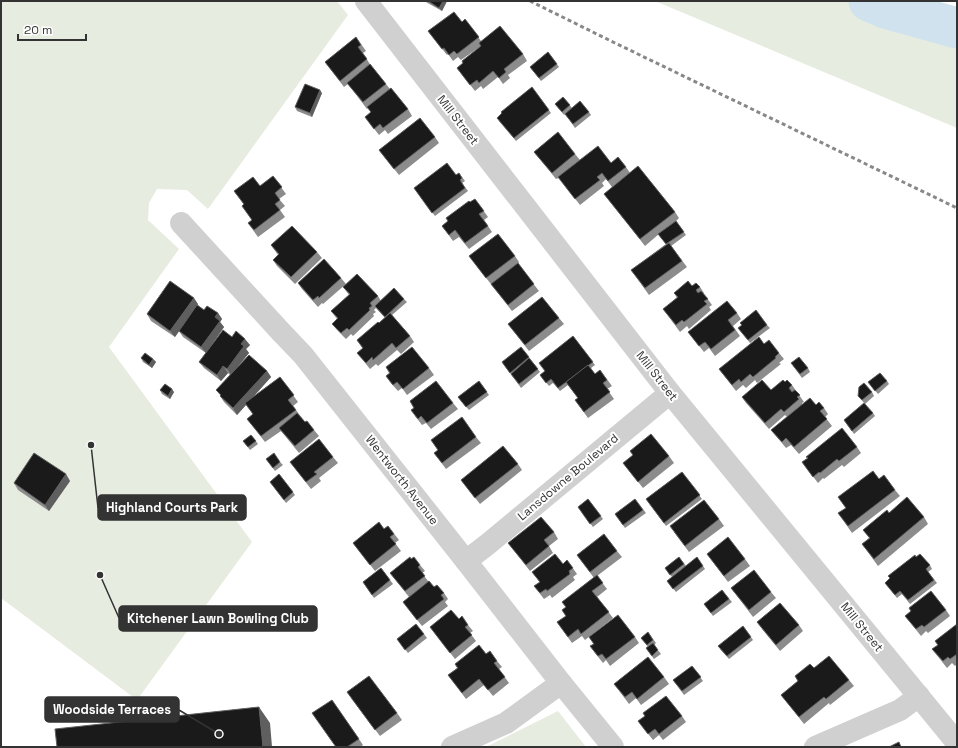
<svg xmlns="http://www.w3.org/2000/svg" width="958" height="748" viewBox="0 0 958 748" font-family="'Space Grotesk',sans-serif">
<rect width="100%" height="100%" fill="#fff"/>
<g fill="#e6ecdf">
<path d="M1 1H337L348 15 208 209 187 190 157 189 149 203 148 220 179 249 109 347 252 542 137 700 1 598Z"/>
<path d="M655 1H916L935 8 957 12V128Z"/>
<path d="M558 711 586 747H486Z"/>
</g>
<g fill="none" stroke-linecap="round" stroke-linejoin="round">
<path stroke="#cfe2ee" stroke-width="41" d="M869 1 885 8 957 28"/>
<g stroke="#d0d0d0" stroke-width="22">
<path d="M366 1 670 393 957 743"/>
<path d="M181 223 281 332 303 355 466 561 561 683 613 747"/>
<path d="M466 561 488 544 670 393"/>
<path d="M452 747 506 723 561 683"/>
<path d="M815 747 900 710 919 696"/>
</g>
<path stroke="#888" stroke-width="3" stroke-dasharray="4 3" stroke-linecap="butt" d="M530 1 615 43 957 208"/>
</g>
<g fill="#8c8c8c">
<path d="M424 1H447L442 11Z"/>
<path d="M465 19 481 41 523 54 527 61 508 75 510 78 503 84 498 77 483 89 481 86 475 91 457 68 463 63 481 46 461 60 458 57 453 61 448 54 447 55 428 31 462 22Z"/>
<path d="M356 37 366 51 363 53 371 66 390 89 408 109 412 116 388 134 385 130 379 135 365 117 371 112 368 108 367 109 348 84 344 87 325 62Z"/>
<path d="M548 52 559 67 541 81 530 67Z"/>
<path d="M532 87 551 113 516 141 499 121 502 113Z"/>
<path d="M322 93 312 117 297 111 295 107Z"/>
<path d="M563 97 572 108 589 112 591 115 575 128 565 114 564 115 555 104Z"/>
<path d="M435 137 439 143 399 175 379 150Z"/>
<path d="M534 152 575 154 580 160 611 163 626 167 630 173 675 212 679 218 676 221 686 235 671 246 687 267 649 295 631 270 666 244 659 234 645 246 604 194 612 187 606 179 602 183 604 186 580 205 559 178 556 179Z"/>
<path d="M459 173 465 181 462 183 468 191 435 216 414 188 456 175Z"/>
<path d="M273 176 286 194 279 199 285 206 280 210 285 217 258 237 248 223 252 220 244 205 234 191 260 186Z"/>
<path d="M475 199 488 217 484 220 492 232 469 249 459 237 453 241 442 226 448 221Z"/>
<path d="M271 245 317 252 322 258 295 284 277 266 273 260 278 255Z"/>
<path d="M469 256H515L519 262 518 264 539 291 512 311Z"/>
<path d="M341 278 346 284 323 304 322 303 318 307 302 289 298 283Z"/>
<path d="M692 286 700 287 704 293V294L712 305 709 307 711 310 689 329 687 326 680 332 663 309 677 298 674 293Z"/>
<path d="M343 287 378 296 381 301 404 299 407 302 392 315 410 336 414 342 401 354 397 350 378 366 376 364 370 369 362 359 357 353 363 349 357 340 385 318 376 308 374 310 376 312 373 314 374 316 353 336 351 334 346 339 337 330 332 324 337 319 331 311 349 295Z"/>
<path d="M198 304V305L204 310 218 313 222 319 220 322 224 327 206 353 183 337 179 331 175 337 151 321 147 314Z"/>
<path d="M737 313 741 319 733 326 740 336 715 356 709 348 704 352 688 332Z"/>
<path d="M559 318 564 324 529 351 508 324Z"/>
<path d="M740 323 767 325 770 328 750 343 738 328 742 325Z"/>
<path d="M573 336 595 365 591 368 595 374 600 370 612 386 607 389 614 399 588 418 575 400 578 398 568 385 560 391 553 383 549 386 540 375 545 372Z"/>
<path d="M232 337 250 345 246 349 249 353 238 366 267 371 271 377 254 396 280 377 298 402 293 406 305 422 314 430 319 436 299 453 281 431 265 442 247 419 253 414 246 405 237 415 224 402 220 396V395L216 390 230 375 228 373 221 381 204 368 199 362Z"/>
<path d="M764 344 779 353 784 359 779 363 781 364 757 383 755 380 746 388 743 385 736 391 719 369Z"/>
<path d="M529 357 540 372 521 388 502 362Z"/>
<path d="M141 358 153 359 156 362 152 368 143 362Z"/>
<path d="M793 366 808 368 810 372 802 378Z"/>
<path d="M386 367 429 368 434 375 407 395 402 388 398 391 390 382 386 376 389 373Z"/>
<path d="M479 381 489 395 469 410 458 397Z"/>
<path d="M887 381 889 384 878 394 868 382Z"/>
<path d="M785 382 792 385 804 402 802 403V404L816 405 824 408 828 414 825 417 832 426 799 454 791 445 786 448 771 430 787 417 785 415 769 429 746 403 742 397 771 390Z"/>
<path d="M160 390 174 392 170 399 162 394Z"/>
<path d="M872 392 874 396 865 404 858 396Z"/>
<path d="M410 401 453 403 458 409 431 429 426 423 422 425 415 416 411 410 414 408Z"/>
<path d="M873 413 875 416 854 434 844 420Z"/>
<path d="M251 435 258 444 250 450 243 441Z"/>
<path d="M476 437 481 443 446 469 434 453Z"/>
<path d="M857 447 861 453 844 467 842 465 824 479 823 478 818 483 802 462Z"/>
<path d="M669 456 674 463 643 488 623 463Z"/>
<path d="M333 457 338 463 319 478 321 481 311 489 290 462Z"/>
<path d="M266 459 280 462 283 465 275 471Z"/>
<path d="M518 464 522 470 480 504 461 480Z"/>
<path d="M682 472 702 499 666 526 646 499Z"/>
<path d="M279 474 295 495 286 503 270 482Z"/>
<path d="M70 481 49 511 18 490 14 483Z"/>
<path d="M895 490 900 496 852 533 838 513 846 508Z"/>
<path d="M588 499 603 519 593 527 578 507Z"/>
<path d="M635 499 646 513 625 528 615 514Z"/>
<path d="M889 513 924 517 928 524 878 566 862 544 869 538 863 530Z"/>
<path d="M719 519 724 526 689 552 674 532Z"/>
<path d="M388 526 399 540 395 543 401 551 375 571 353 543 384 529Z"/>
<path d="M554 532 558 539 549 546 553 553 530 571 508 543Z"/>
<path d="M617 551 622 557 597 576 607 589 597 597 613 618 585 640 582 636 572 643 557 622 566 616 562 610 566 607 562 602 594 578 577 555Z"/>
<path d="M707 554 745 559 750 566 728 582Z"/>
<path d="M679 557 686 566 697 557 705 569 676 592 667 581 672 577 665 568Z"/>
<path d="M916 557 930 565 932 569 928 572 937 583 910 604 902 594 897 598 885 583Z"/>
<path d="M567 560 577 574 573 577 575 580 552 598 550 595 544 599 534 586 540 582 532 572 563 564Z"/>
<path d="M420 565 425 571 422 573 428 581 434 587 444 593 448 599 445 602 448 606 422 626 403 602 409 597 390 573Z"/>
<path d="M381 568 393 584 374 598 363 582Z"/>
<path d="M731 588 771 592 776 598 753 617Z"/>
<path d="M722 590 732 602 713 616 704 604Z"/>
<path d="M946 610 950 616 928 633 926 631 921 636 905 616Z"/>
<path d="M459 619 468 625 473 631 470 633 476 641 455 659 430 627Z"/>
<path d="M757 622 799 625 803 631 780 651 762 629Z"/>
<path d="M957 624V664L955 666 952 663 947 668 932 649 938 645Z"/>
<path d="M743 626 753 640 729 659 720 649Z"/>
<path d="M648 632 656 643 654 645 661 654 654 659 646 648 648 647 641 638Z"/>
<path d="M424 634 427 638 408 653 397 639Z"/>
<path d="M589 637H635L639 643 610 666 606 660 603 663 595 653 590 646 594 644Z"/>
<path d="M486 654 497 661 502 667 499 669 509 683 493 696 484 685 466 699 448 675 457 668 455 664Z"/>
<path d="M692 666 703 681 684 695 673 680Z"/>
<path d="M814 668 849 680 854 686 830 705 829 703 804 724 781 695Z"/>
<path d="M664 677 669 684 641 705 636 698 629 704 614 684Z"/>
<path d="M351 698 397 713 402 720 380 736Z"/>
<path d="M332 700 363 745 360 747H336Z"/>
<path d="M682 716 686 722 663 740 659 735 653 740 638 721Z"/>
</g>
<g fill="#5f5f5f">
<path d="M443 1H447L442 11 439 8Z"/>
<path d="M320 90 322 93 312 117 310 113Z"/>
<path d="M194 298 198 304 175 337 170 331Z"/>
<path d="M218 313 222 319 220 322 224 327 206 353 201 347 215 317Z"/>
<path d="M245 339 250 345 246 349 249 353 231 375 227 369 241 344Z"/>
<path d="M153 359 156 362 152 368 149 365Z"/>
<path d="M223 366 228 373 221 381 217 375Z"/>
<path d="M267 371 271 377 237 415 233 408Z"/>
<path d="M172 389 174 392 170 399 168 396Z"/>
<path d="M66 474 70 481 49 511 45 505Z"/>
<path d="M259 707 270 723 272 747H263Z"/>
</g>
<g fill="#1a1a1a" stroke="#5f5f5f">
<path d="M428 1H443L439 8Z"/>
<path d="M454 12 462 22 465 19 479 37 457 54 454 51 449 55 444 48 442 49 428 31Z"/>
<path d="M500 26 523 54 504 69 506 72 499 78 493 71 479 83 477 80 470 85 457 68 463 63 462 61 481 46 479 43Z"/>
<path d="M356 37 361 45 358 47 367 59 340 81 325 62Z"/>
<path d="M548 52 557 64 539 78 530 67Z"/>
<path d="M370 64 386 84 363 102 347 83Z"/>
<path d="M305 84 320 90 310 113 295 107Z"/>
<path d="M532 87 549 110 514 138 497 118 502 113 501 112Z"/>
<path d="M391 88 408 109 383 128 380 124 374 129 365 117 371 112 367 107Z"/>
<path d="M563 97 570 105 562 112 555 104Z"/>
<path d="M580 101 589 112 573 124 565 114Z"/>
<path d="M420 118 435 137 394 169 379 150Z"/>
<path d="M558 132 575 154 552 173 534 152Z"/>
<path d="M598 146 611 163 618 157 626 167 608 181 602 173 597 177 600 180 575 199 558 177Z"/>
<path d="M447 163 456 175 459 173 462 178 460 180 465 188 432 213 414 188Z"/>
<path d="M638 166 675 212 640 239 604 194Z"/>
<path d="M273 176 282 187 275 193 280 200 275 204 280 210 254 230 248 223 252 220 242 206 244 204 234 191 253 177 260 186Z"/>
<path d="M475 199 484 211 479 214 488 226 465 243 455 230 449 235 442 226 448 221 446 218 469 201 470 202Z"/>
<path d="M676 221 684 232 666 244 658 234Z"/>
<path d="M292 226 317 252 291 277 273 260 279 254 271 245Z"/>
<path d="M498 234 515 256 486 278 469 256Z"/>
<path d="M669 243 682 261 645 288 631 270Z"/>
<path d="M324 259 341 278 319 298 318 296 313 300 298 283Z"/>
<path d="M518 263 534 284 508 305 491 284Z"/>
<path d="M357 274 378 296 370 303 372 306 369 308 370 310 349 330 347 328 341 333 332 324 338 318 331 311 350 294 343 287Z"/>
<path d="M170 281 194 298 170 331 147 314Z"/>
<path d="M688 281 692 286 696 283 700 287 696 290 698 293 701 291 708 299 704 301 707 304 684 322 682 320 676 325 663 309 678 297 674 293Z"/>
<path d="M394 288 404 299 385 317 375 306Z"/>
<path d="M542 297 559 318 525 345 508 324Z"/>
<path d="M727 301 737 313 728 320 735 330 711 349 705 342 699 346 688 332Z"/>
<path d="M197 305 204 310 207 306 218 313 215 317 220 321 201 347 179 331Z"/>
<path d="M756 310 767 325 748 340 738 328 742 325 740 323Z"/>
<path d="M390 313 410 336 396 348 392 343 373 360 372 357 366 363 357 353 363 348 357 340 378 322 379 323Z"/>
<path d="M223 330 232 337 236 331 245 339 241 344 244 346 227 369 223 366 217 375 199 362Z"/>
<path d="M573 336 593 362 558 388 551 379 546 383 540 375 545 371 539 363Z"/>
<path d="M759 337 764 344 769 340 779 353 775 357 776 358 753 377 750 374 741 382 739 379 732 385 719 369Z"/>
<path d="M412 347 429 368 403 389 397 382 393 385 386 376 390 373 386 367Z"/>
<path d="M521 347 529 357 510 373 502 362Z"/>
<path d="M145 353 153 359 149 365 141 358Z"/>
<path d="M249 355 267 371 233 408 220 396 221 395 216 390Z"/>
<path d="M799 357 808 368 800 374 791 363Z"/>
<path d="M529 358 538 369 519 384 511 374Z"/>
<path d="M588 365 595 374 600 370 607 380 603 383 610 392 584 412 575 400 578 398 566 382Z"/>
<path d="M880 373 887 381 875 391 868 382Z"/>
<path d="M280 377 294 395 288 400 296 410 261 436 247 419 253 414 245 403Z"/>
<path d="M762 380 771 390 783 380 785 382 787 380 792 385 789 388 792 392 795 390 800 395 797 397 799 399 784 412 781 409 765 423 742 397Z"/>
<path d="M436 381 453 403 427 423 421 416 418 419 411 410 414 408 410 401Z"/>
<path d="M479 381 487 392 466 407 458 397Z"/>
<path d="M864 383 872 392 862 400 858 396 859 387Z"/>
<path d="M165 384 172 389 168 396 160 390Z"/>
<path d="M810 398 816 405 819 402 824 408 820 411 827 419 794 447 786 438 782 442 771 430Z"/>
<path d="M864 403 873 413 852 431 844 420Z"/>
<path d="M297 413 305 422 307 421 314 430 295 446 279 428Z"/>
<path d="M462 417 476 437 442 463 434 453 438 450 431 440Z"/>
<path d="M842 428 857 447 839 461 837 459 820 473 819 472 813 477 802 462 808 458 806 457Z"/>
<path d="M651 434 669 456 638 482 623 463 633 455 630 451Z"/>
<path d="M251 435 256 441 248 447 243 441Z"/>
<path d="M319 439 333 457 314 472 317 474 306 482 290 462Z"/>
<path d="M503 446 518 464 475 498 461 480Z"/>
<path d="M34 453 66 474 45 505 14 483Z"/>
<path d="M274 453 280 462 273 468 266 459Z"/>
<path d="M873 471 879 479 884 475 895 490 848 526 838 513 846 508 838 497Z"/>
<path d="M682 472 700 495 664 523 646 499Z"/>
<path d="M279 474 293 492 284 500 270 482Z"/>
<path d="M907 497 924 517 874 559 862 544 870 538 863 530 887 510 889 513Z"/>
<path d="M588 499 601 516 590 524 578 507Z"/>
<path d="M635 499 643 510 623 525 615 514Z"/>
<path d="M704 500 719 519 685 546 670 526Z"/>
<path d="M541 517 554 532 544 540 549 546 526 565 508 543Z"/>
<path d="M379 522 384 529 388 526 394 534 390 537 396 544 370 565 353 543Z"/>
<path d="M604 534 617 551 590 572 577 555Z"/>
<path d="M728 537 745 559 724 576 707 554Z"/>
<path d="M555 554 563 564 567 560 573 568 569 571 570 574 547 591 546 589 540 593 534 586 540 582 532 572Z"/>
<path d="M920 554 930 565 926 569 934 580 908 600 900 591 895 595 885 583 890 578 888 576 915 555 916 557Z"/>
<path d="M410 557 411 559 414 557 420 565 418 567 425 576 405 591 390 573Z"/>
<path d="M679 557 684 564 670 575 665 568Z"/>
<path d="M697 557 703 566 673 589 667 581Z"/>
<path d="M381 568 390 580 372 595 363 582Z"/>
<path d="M754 570 771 592 749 610 731 588Z"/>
<path d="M597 575 603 583 592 591 609 612 581 634 578 629 568 637 557 622 566 616 562 610 566 607 562 602Z"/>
<path d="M429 581 434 587 437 585 444 593 441 595 444 599 417 620 403 602Z"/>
<path d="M722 590 729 599 711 613 704 604Z"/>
<path d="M931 591 946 610 924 627 922 625 916 629 905 616 911 611 909 608Z"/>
<path d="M780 603 799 625 776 645 757 622Z"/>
<path d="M451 610 459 619 462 616 468 625 465 627 472 635 450 653 430 627Z"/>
<path d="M618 615 635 637 606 659 602 654 598 656 590 646 594 644 589 637Z"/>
<path d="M416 624 424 634 405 650 397 639Z"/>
<path d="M957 624V654L950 659 948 657 943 661 932 649 938 645 935 641Z"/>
<path d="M743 626 751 637 727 656 718 646Z"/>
<path d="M648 632 653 640 647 645 641 638Z"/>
<path d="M653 643 658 650 652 656 646 648Z"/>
<path d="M479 645 486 654 490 651 497 661 494 663 505 677 488 690 479 679 462 693 448 675 458 668 455 664Z"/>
<path d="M829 656 849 680 826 699 824 697 799 717 781 695 798 681 795 676 810 664 814 668Z"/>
<path d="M648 657 664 677 637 699 632 692 625 697 614 684Z"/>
<path d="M692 666 701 677 682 691 673 680Z"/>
<path d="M369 676 397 713 375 730 347 692Z"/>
<path d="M666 696 682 716 659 734 655 729 648 734 638 721 645 716 643 713Z"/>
<path d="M332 700 359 739 347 747H336L312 713Z"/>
<path d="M259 707 263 747H57L55 729Z"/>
<path d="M899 742 901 747H889Z"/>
</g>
<g text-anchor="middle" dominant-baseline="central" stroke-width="4" stroke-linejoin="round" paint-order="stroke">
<g font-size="12" fill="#333" stroke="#fff">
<text transform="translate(458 120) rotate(52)">Mill Street</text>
<text transform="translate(657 376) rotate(52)">Mill Street</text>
<text transform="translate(568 477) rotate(-40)">Lansdowne Boulevard</text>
<text transform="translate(402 480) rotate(52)">Wentworth Avenue</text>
<text transform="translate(862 627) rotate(51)">Mill Street</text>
</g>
</g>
<path fill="none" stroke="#333" stroke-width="1.5" d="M91 445L98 508M100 575L119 618M219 734L179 710"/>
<g fill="#333" stroke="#fff" stroke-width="1.5">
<circle cx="91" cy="445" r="4"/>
<circle cx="100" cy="575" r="4"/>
<circle cx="219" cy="734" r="4"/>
</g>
<g fill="#333" stroke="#333" stroke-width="1.5">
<rect x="98" y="495" width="148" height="25" rx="4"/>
<rect x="119" y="606" width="198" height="25" rx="4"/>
<rect x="45" y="697" width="134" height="25" rx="4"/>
</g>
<g font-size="13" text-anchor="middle" font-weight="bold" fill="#fff">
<text x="172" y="512">Highland Courts Park</text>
<text x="218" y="623">Kitchener Lawn Bowling Club</text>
<text x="112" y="714">Woodside Terraces</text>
</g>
<rect width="958" height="748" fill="none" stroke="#333333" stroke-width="4"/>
<path d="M18 34v6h68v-6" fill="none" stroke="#333333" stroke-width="2"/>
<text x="24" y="34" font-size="12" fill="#333333" stroke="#ffffff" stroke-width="3" paint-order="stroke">20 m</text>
</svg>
